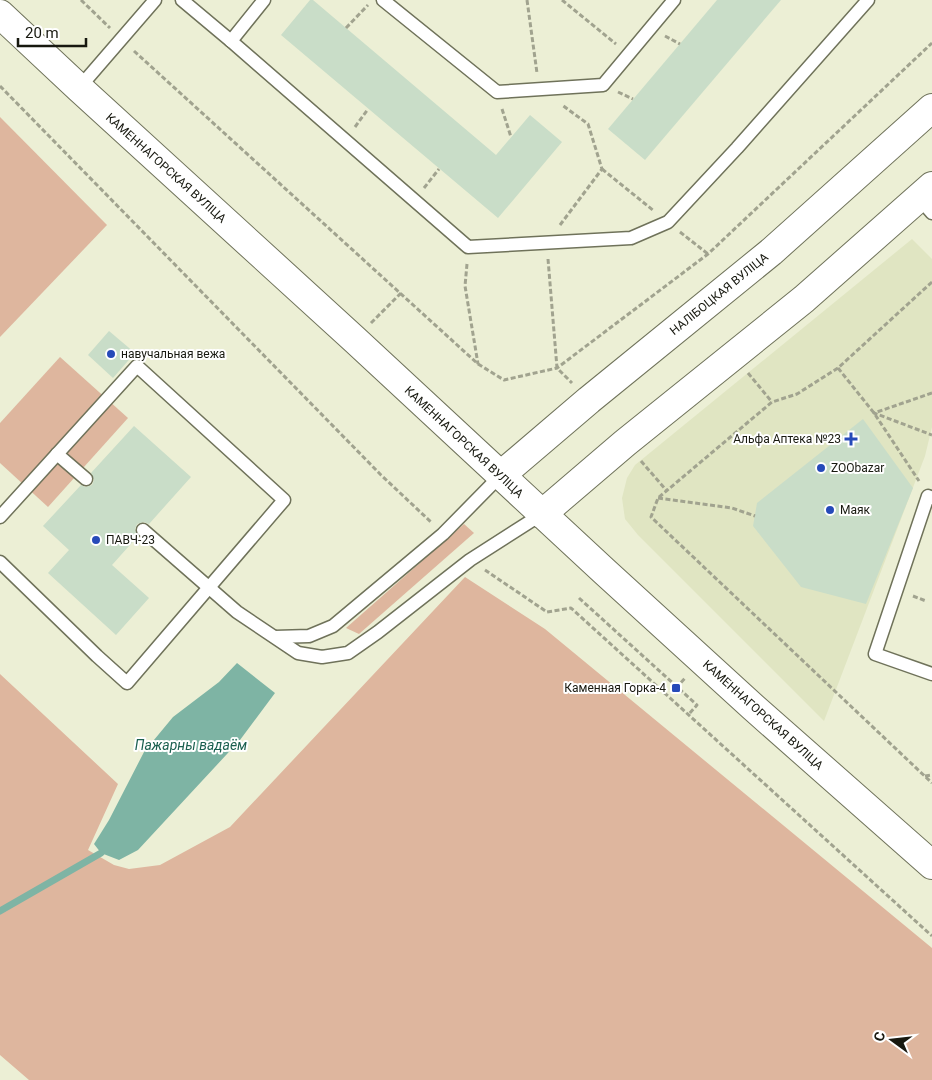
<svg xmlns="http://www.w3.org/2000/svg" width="932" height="1080" viewBox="0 0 932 1080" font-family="Roboto,sans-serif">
<rect width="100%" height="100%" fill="#ecefd5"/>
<path fill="#e0e5c2" d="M912 239 932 259V427L925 456 824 721 638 535 625 519 622 498 627 478 635 465Z"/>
<g fill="#deb69e">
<path d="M0 117 107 225 0 337Z"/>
<path d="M60 357 128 418 48 507 0 463V423Z"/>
<path d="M464 524 474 533 359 634 346 628Z"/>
<path d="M465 577 545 629 932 948V1080H29L0 1055V674L118 784 88 850 114 865 129 869 160 865 230 827Z"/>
</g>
<path fill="#7eb4a4" d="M237 663 275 693 240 740 138 850 119 860 101 853 94 844 109 820 144 752 173 717 219 682Z"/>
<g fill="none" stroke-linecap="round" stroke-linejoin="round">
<path stroke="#7eb4a4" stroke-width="7" d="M0 911 101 853"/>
</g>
<g fill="#c9ddc8">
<path d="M310 0H313L496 155 530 115 562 142 498 218 281 35Z"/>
<path d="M717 0H781L645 160 608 129Z"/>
<path d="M109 331 135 353 113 378 88 355Z"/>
<path d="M863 419 913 488 866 604 801 587 753 526 757 503Z"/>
<path d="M134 426 191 477 149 524 144 522 137 524 135 529 138 536 112 565 149 598 116 635 48 573 69 550 43 526 81 485 85 487 92 485 94 480 91 473Z"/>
</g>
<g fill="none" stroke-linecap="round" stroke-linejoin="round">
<g stroke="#6f725a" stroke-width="15">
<g id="lane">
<path d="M182 0 231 41 468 247 631 238 668 222 737 148 868 0"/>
<path d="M383 0 497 92 603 85 674 0"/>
<path d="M231 41 264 0"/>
<path d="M79 88 155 0"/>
<path d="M919 198 932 213"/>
<path d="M57 454 86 479"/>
<path d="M932 498 928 496 875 654 932 674"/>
<path d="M0 517 137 366 284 500 127 683 97 656 0 562"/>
<path d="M143 530 237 612 298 653 322 657 348 653 378 632 470 560 542 514"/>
<path d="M275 637 309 636 333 626 443 534 501 475"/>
</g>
</g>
<g stroke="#6f725a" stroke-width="30">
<g id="secondary">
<path d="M0 14 79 88 354 339 604 571 753 707 932 865"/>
<path d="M501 475 589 400 771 252 932 108"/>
<path d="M542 514 625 443 804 299 932 186"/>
</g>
</g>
<g stroke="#a1a38f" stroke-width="3" stroke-dasharray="5 2.5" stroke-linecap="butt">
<path d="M81 0 110 28"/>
<path d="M527 0 537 73"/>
<path d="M562 0 616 44"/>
<path d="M346 28 368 5"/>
<path d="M665 36 680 44"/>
<path d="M134 51 478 364 504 380 557 368 708 254 932 43"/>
<path d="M0 86 381 475 432 523"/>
<path d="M618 92 633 99"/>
<path d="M502 109 511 137"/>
<path d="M355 127 368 109"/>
<path d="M602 169 654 211"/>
<path d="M424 188 439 169"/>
<path d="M560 225 602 169 588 124 562 105"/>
<path d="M680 232 708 254"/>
<path d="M548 259 557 368 572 383"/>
<path d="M467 264 465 286 478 364"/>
<path d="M932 282 838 368 797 394 772 402 658 498 651 517 932 783"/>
<path d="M371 323 401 293"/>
<path d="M838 368 874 413 919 481"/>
<path d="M748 373 772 402"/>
<path d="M932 393 874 413 932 435"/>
<path d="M641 461 667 491"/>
<path d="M658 498 732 508 755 516"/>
<path d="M485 570 547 612 571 608 932 936"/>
<path d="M913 596 926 601"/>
<path d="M579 598 697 705 688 715"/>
<path d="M676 688 686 677"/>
<path d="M925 776 932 775"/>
</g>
<use href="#lane" stroke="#fff" stroke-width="12"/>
<use href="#secondary" stroke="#fff" stroke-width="28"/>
</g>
<g fill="#264ab9" stroke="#fff" stroke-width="2">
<circle cx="111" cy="354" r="5"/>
<path d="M848.5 431.5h5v5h5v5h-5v5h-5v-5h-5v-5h5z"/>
<circle cx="821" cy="468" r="5"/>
<circle cx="830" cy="510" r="5"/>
<circle cx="96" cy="540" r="5"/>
<rect x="671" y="683" width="10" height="10" rx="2.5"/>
</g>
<g text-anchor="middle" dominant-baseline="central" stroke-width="4" stroke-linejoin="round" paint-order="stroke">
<g font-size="12" fill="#17180f" stroke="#fff">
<text transform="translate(166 168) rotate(42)">КАМЕННАГОРСКАЯ ВУЛІЦА</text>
<text transform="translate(719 294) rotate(-39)">НАЛІБОЦКАЯ ВУЛІЦА</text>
<text transform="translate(464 442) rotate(43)">КАМЕННАГОРСКАЯ ВУЛІЦА</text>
<text transform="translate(763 715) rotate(42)">КАМЕННАГОРСКАЯ ВУЛІЦА</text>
</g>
<g font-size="12" fill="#17180f" stroke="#fff" text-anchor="start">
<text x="121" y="354">навучальная вежа</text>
<text x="841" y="439" text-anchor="end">Альфа Аптека №23</text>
<text x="831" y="468">ZOObazar</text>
<text x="840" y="510">Маяк</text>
<text x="106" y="540">ПАВЧ-23</text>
<text x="666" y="688" text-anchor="end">Каменная Горка-4</text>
</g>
<g font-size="14" font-style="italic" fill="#1a5f4f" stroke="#fff">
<text x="191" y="745">Пажарны вадаём</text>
</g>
</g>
<g transform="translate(892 1040) rotate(285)" stroke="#ffffff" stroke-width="4" paint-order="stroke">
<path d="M0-4L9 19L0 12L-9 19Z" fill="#17180f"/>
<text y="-8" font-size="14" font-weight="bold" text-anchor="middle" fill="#17180f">С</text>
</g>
<path d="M18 38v8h68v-8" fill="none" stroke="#17180f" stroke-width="2.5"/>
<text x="25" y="38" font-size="15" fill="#17180f" stroke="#ffffff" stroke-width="4" paint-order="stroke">20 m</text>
</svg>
